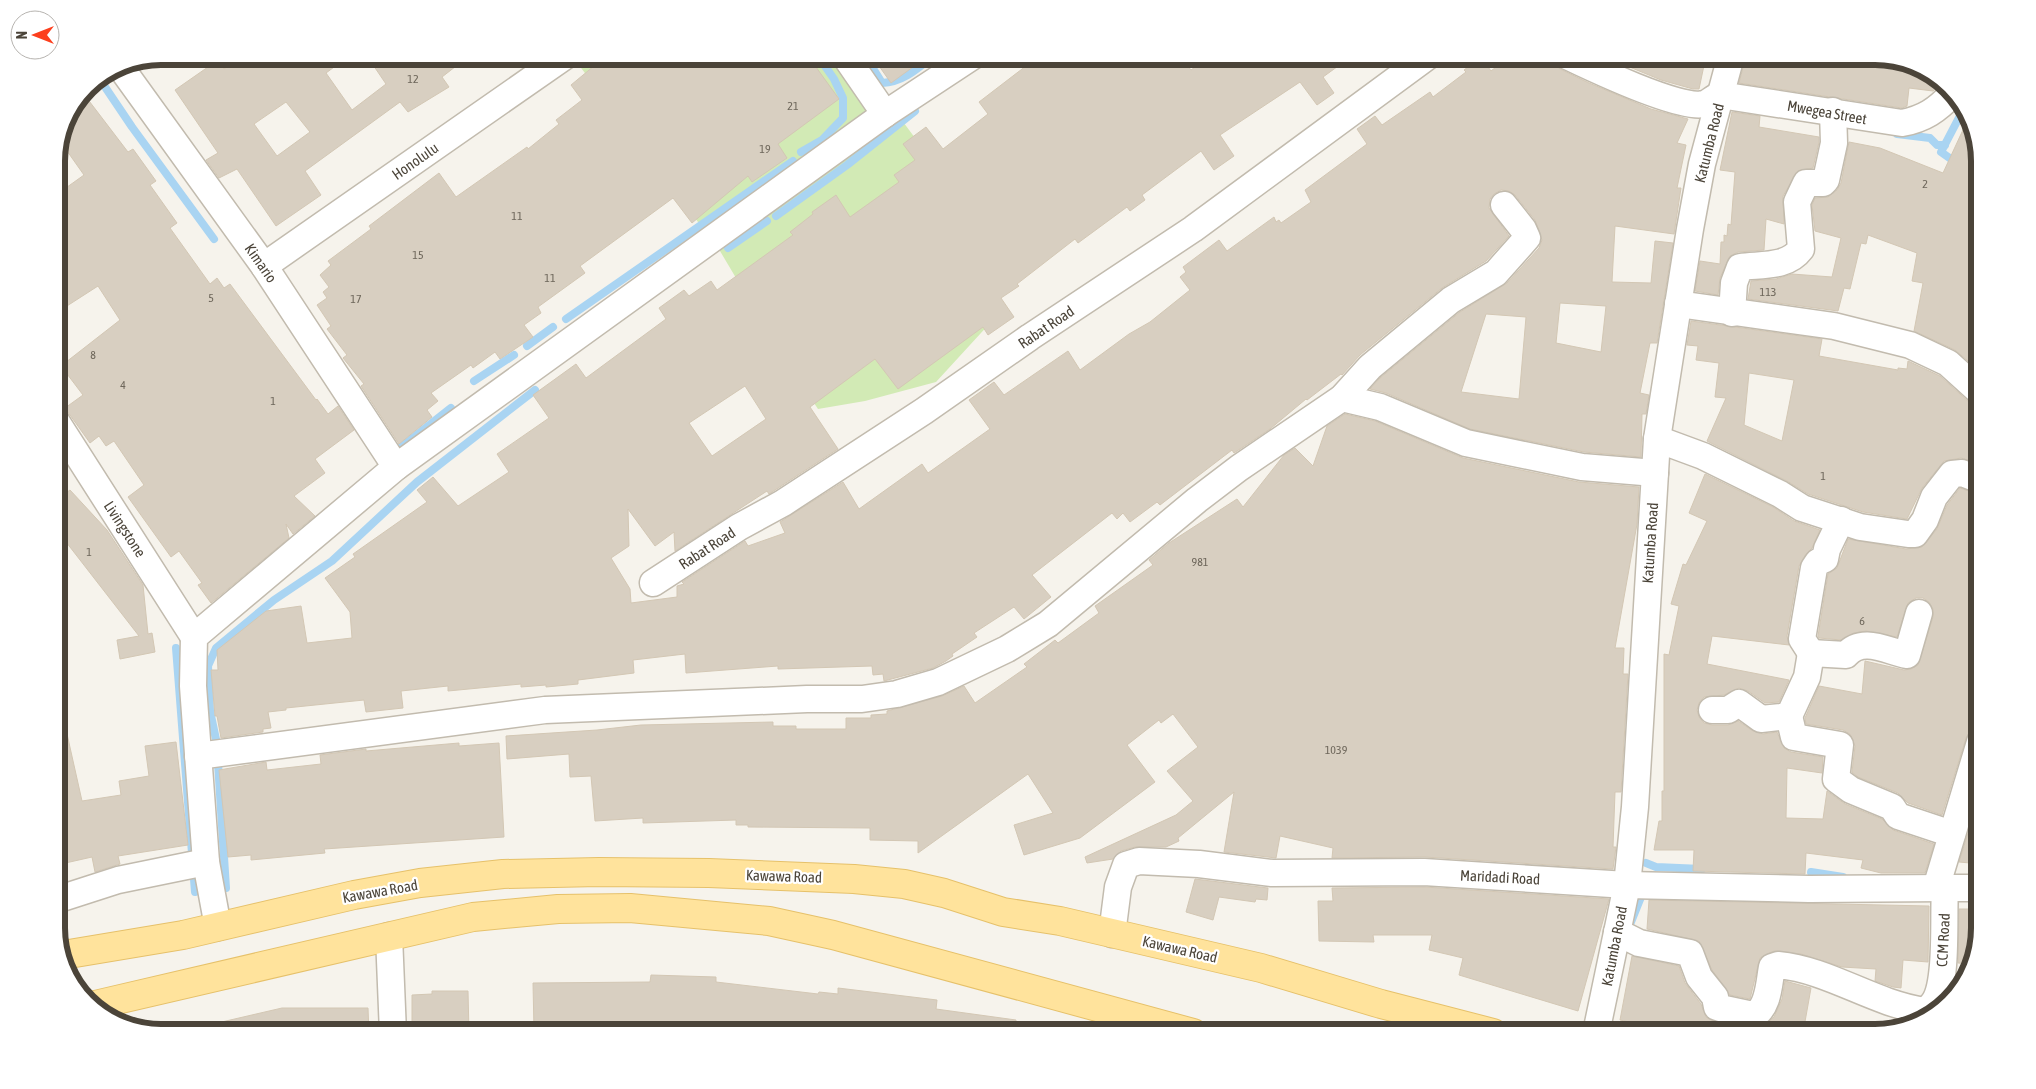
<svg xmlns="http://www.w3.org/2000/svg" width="2036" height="1089" viewBox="0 0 2036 1089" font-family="'Asap Condensed',sans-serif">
<rect width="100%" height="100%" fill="#f6f3ec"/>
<path fill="#d2eab5" d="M572 56H854L921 146 1003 309 936 382 865 401 818 409 774 342 720 251Z"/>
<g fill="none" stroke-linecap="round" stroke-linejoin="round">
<g stroke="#a9d4f2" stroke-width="8">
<path d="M865 56 882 83C903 82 917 69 933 56"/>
<path d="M99 78 132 127 214 239"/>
<path d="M1897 134 1930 138 1937 145H1945"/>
<path d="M801 152 822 140 843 118V98L834 79 818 56"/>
<path d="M1958 164 1941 152 1964 108"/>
<path d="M776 216 847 165 915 111"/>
<path d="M728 248 767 221"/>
<path d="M566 319 793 161"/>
<path d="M527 346 553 327"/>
<path d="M474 381 514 355"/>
<path d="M399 449 451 408"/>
<path d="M176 648 195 892"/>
<path d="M217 744 210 711 208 666 216 648 274 600 332 561 417 482 535 390"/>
<path d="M218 763 226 888"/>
<path d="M1646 863 1656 867 1702 869"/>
<path d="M1811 872 1843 877"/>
<path d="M1629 927 1643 892H1646"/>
</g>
</g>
<g fill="#d8cfc1" stroke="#d3c7b4" fill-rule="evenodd">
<path d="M242 56H349L326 73 352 110 386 84 367 56H469L442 77 449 87 408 112 400 102 305 171 321 195 276 226 237 169 219 178 206 160 218 153 175 90 218 60 224 69ZM286 102 310 132 277 156 254 124Z"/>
<path d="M606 56H808L839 99 778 144 787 158 752 182 748 176 692 223 673 198 580 266 585 273 538 307 541 313 524 325 533 337 500 359 495 352 473 368 471 365 431 393 438 401 427 410 432 417 399 444 361 386 364 384 343 358 347 355 327 329 331 326 317 305 327 298 323 292 329 287 320 275 331 265 328 261 371 229 369 226 439 173 456 197 527 147 528 149 559 124 556 120 582 100 571 85Z"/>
<path d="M872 56H928L891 83Z"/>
<path d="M1039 56H1078L1083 61 1090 56H1180L1191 70 1210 56H1352L1323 77 1334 93 1317 105 1300 82 1220 135 1234 156 1214 170 1201 151 1142 195 1145 200 1130 211 1127 207 1078 243 1075 239 1017 284 1019 286 1001 298 1014 317 988 335 983 327 898 389 875 359 810 407 838 449 775 490 769 494 767 491 675 551 674 532 655 546 628 509 629 546 611 558 630 589 631 603 677 597V586L684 584 682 582 745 541 748 546 785 533 780 522 843 482 859 509 922 464 928 473 990 429 969 400 994 382 1004 395 1068 351 1080 370 1129 334 1150 322 1190 290 1180 277 1186 272 1183 267 1219 240 1227 251 1274 217 1276 222 1279 220 1281 223 1311 202 1305 190 1367 144 1357 129 1375 116 1382 125 1430 92 1433 97 1466 72 1464 70 1481 57 1491 71 1510 56H1552L1554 64 1560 69 1589 83 1651 109 1688 119 1677 143 1686 145 1677 188H1681L1674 234 1615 226 1612 282 1651 283 1655 241 1673 243 1657 343H1650L1640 393 1649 395 1646 414H1642L1641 457 1584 452 1470 429 1386 393 1370 389 1380 378 1460 312 1507 283 1539 248 1542 240 1535 220 1515 195 1509 191 1501 190 1494 194 1490 199 1489 208 1509 236 1486 261 1442 288 1360 355 1342 375 1341 374 1307 400 1306 399 1270 429 1234 453 1232 450 1160 505 1157 502 1130 522 1123 513 1117 519 1112 513 1032 575 1051 597 1024 619 1014 607 974 633 977 637 952 654 953 656 946 661 933 668 884 681 883 674 873 675 872 666 778 669V666L686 673 685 654 633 660 634 673 578 680V684L546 687V685L521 687V684L448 691V686L401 691 403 708 366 712 364 700 286 708V710L268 712 271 728 263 729V732L221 738 217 716H215L211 670H218L217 650 266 611 301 606 307 643 352 638 350 612 325 578 355 557 353 554 427 502 417 490 433 477 458 506 509 472 497 454 549 418 533 395 576 364 586 378 666 319 659 308 684 290 689 296 711 281 717 290 793 235 790 232 813 214 812 212 836 195 850 217 899 182 894 175 915 160 903 144 926 127 943 149 988 114 979 102ZM1560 303 1606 306 1601 352 1556 343ZM1486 314 1526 317 1519 399 1461 392ZM745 386 766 419 712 456 689 423Z"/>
<path d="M1603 56H1706L1699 89H1693L1661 80Z"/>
<path d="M1746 56H1875L1922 67 1941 84 1933 91 1909 88 1907 106 1902 108 1739 83Z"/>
<path d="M83 93 128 152 133 149 156 181 150 185 177 223 170 228 210 284 217 278 224 288 230 284 316 400 317 399 328 414 338 406 354 430 315 459 325 473 294 496 315 516 293 534 286 524 289 538 211 603 198 585 202 583 179 551 171 557 128 497 144 485 114 441 106 446 99 436 90 443 65 408 83 395 61 366 120 320 98 286 56 313V195L84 175 60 141 64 121Z"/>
<path d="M1732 112 1760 116 1759 127 1819 137V142L1813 168 1798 171 1783 196 1784 224 1766 219 1764 250 1738 252 1730 256 1720 278 1718 295 1695 291 1700 261 1720 264 1721 242H1724V235L1727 236 1728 224 1731 225 1735 172 1720 170Z"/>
<path d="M1968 119 1980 154V371L1955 350 1914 331 1923 283 1912 281 1917 253 1868 235 1866 244 1861 243 1850 289 1844 288 1838 311 1748 299 1751 281 1776 279 1792 274 1832 277 1841 238 1815 231 1812 205 1815 198 1828 197 1837 190 1841 183 1849 142 1880 148 1943 173Z"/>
<path d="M1691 321 1822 339 1819 356 1898 370V368L1907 369 1908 361 1940 376 1970 403 1980 407V464L1961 458 1944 461 1922 488 1907 519 1863 512 1808 494 1787 481 1707 441 1726 398 1715 397 1719 363 1696 360 1698 346 1687 345ZM1749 373 1794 380 1782 441 1744 425Z"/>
<path d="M1345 414 1375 421 1463 458 1579 482 1639 487 1637 524 1615 648H1624L1623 674H1628L1621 792H1615L1613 847H1616L1613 869 1425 857 1332 858 1333 848 1280 836 1276 858 1224 852 1234 792 1178 838 1179 841 1166 847H1135L1121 851 1113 859 1087 863 1085 857 1176 815 1193 801 1167 771 1198 747 1173 714 1161 723 1159 720 1127 745 1155 782 1080 838 1024 855 1014 825 1053 813 1028 774 918 853V841L870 840V828L748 827V825H736V820L643 823V818L595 821 591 776 570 777 569 754 507 759 506 736 597 730 641 725 773 722V726H796V729H846V718H871V715L887 714V711L942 696 964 686 975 703 1027 667 1024 664 1055 640 1058 643 1099 613 1095 606 1153 565 1149 560 1169 543 1237 499 1243 507 1284 455 1295 448 1313 466 1327 426Z"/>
<path d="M1705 474 1773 507 1794 521 1820 530 1812 548 1806 554 1799 566 1787 636 1789 645 1712 636 1707 664 1789 680 1779 702 1765 703 1748 691 1739 688 1724 695 1704 697 1699 703 1697 710 1699 717 1704 723 1712 725H1728L1738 721 1753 731 1763 734 1777 732 1784 748 1791 752 1823 757 1822 773 1787 768 1786 818 1823 819 1827 791 1845 804 1882 819 1893 830 1934 844 1925 873H1881L1861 868 1863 860 1806 853 1805 874 1693 871 1694 850H1654L1659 821H1662V791H1664V654L1669 655 1679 606 1671 604 1683 564 1686 565 1707 521 1689 513Z"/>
<path d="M1960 488 1980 495V513L1971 535 1980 536V727L1970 731 1966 738 1942 815 1908 803 1898 793 1858 777 1852 772 1855 746 1850 734 1843 730 1806 724 1805 718 1819 686 1862 694 1865 661 1904 670 1911 669 1918 665 1933 617V609L1929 602 1923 598H1916L1908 603 1897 637 1866 631 1854 633 1841 640 1819 638 1818 636 1828 574 1837 568 1848 539 1906 549 1922 547 1937 529 1947 505Z"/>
<path d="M70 490 107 530 143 585 148 634 152 633 155 652 120 659 117 640 139 636 56 529V500Z"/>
<path d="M65 725 82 801 121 795 119 781 149 776 145 746 176 742 188 845 118 856 120 864 95 872 92 857 61 864 56 846V726Z"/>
<path d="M459 743V746L499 743 504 837 324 849 325 853 251 860V855L228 857 219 770 266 762 267 770 321 764 320 755 366 749V751Z"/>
<path d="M1980 795V861L1970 860V863L1959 862Z"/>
<path d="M1195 879 1268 888 1267 900 1256 899 1255 902 1219 897 1213 920 1186 912Z"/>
<path d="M1424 887 1609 899 1578 1011 1459 975 1463 958 1429 950 1432 935H1373L1374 942 1319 941 1318 901H1333L1332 888Z"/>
<path d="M1649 900 1929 906 1928 962 1903 960 1901 988 1893 987 1875 981 1876 969 1842 967 1801 954 1774 951 1760 958 1750 999 1730 995 1712 970 1699 941 1647 929Z"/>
<path d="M1959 909H1980V928L1971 964 1958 963Z"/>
<path d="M1632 956 1679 966 1685 983 1701 1004 1706 1017 1715 1022 1750 1030 1761 1028 1774 1017 1782 999 1785 981 1811 988 1803 1033H1626L1629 1022 1620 1020Z"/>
<path d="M651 975 716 977V982L818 994 819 992 838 994V988L937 1000 936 1009 1016 1020V1033H679L628 1030V1024H579V1029L534 1030 533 983 650 982Z"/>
<path d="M432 991H468L469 1033H412V995L432 994Z"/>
<path d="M282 1008H368L369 1033 214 1031 213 1024Z"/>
</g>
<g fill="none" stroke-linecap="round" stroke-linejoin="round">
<g stroke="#c2bbae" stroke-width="29">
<g id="minor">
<path d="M845 56 885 114"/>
<path d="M1567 56C1592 68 1680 110 1703 104 1710 103 1714 97 1720 95L1902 123C1924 119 1937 110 1952 94"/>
<path d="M119 65 264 266 396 467"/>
<path d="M264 266 565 56"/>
<path d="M1678 304 1834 326 1910 345 1948 363 1980 392"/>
<path d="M1732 313 1734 283 1740 267C1761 264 1787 268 1801 249L1797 202 1806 183H1823L1826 180 1834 143 1833 111"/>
<path d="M1342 398 1380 407 1466 443 1582 467 1655 473"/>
<path d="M56 421 194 637"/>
<path d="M1657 439 1703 456 1780 494 1802 508 1860 527 1908 534H1915L1925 520 1934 497 1952 474 1962 473 1980 480"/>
<path d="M653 583 739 527 783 503 924 411 1030 337 1193 229 1428 56"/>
<path d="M1811 653 1802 639 1814 568 1818 562 1825 559 1827 549 1841 520"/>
<path d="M1712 710H1728L1739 703 1761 719 1789 716 1807 677 1811 653 1846 655C1862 636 1887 651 1907 655L1919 613"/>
<path d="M1789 716 1794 737 1840 745 1836 779 1851 790 1892 807 1898 816 1952 834"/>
<path d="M198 756 545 710 807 699H862L897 694 938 682 1007 649 1048 624 1197 500 1239 468 1342 398 1370 367 1451 300 1496 273 1527 238 1523 229 1504 205"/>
<path d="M1936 888 1980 742"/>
<path d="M56 900 118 880 206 862"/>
<path d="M218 927 206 862 193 686 194 637 396 467 885 114 973 56"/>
<path d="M1617 932 1639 943 1690 953 1699 977 1715 997 1717 1007 1720 1008 1753 1015C1769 1009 1769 982 1772 967L1778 965C1830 970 1872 1003 1925 1011"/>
<path d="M1112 934 1118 887 1126 865 1139 861 1199 864 1272 873 1424 872 1627 885 1809 889 1945 888"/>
<path d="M389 936 393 1033"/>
<path d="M1919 1020C1923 1013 1930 1008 1934 1002 1948 982 1943 914 1945 888H1980"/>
<path d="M1596 1033 1627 885 1635 807 1657 439 1690 229 1702 164 1731 56"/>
</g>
</g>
<g stroke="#e6c16a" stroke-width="30">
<g id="primary">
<path d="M63 955 183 935 354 895 420 883 503 874 599 872 709 873 854 879 904 884 944 893 1003 912 1060 921 1261 968 1381 1004 1493 1033"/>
<path d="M95 1005 473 917 558 909 630 908 769 921 833 935 1193 1033"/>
</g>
</g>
<use href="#minor" stroke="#fff" stroke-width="26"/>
<use href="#primary" stroke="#ffe39c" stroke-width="28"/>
</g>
<g text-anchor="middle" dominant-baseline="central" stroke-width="4.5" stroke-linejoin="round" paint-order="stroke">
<g font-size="12" fill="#6e675b">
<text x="413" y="79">12</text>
<text x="793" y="106">21</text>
<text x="765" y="149">19</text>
<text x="1925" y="184">2</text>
<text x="517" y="216">11</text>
<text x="418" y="255">15</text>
<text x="550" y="278">11</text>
<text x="1768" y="292">113</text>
<text x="211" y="298">5</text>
<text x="356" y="299">17</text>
<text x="93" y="355">8</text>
<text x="123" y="385">4</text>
<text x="273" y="401">1</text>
<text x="1823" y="476">1</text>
<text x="89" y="552">1</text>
<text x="1200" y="562">981</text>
<text x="1862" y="621">6</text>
<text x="1336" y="750">1039</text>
</g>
<g font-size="15" fill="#4b4439" stroke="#fff">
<text transform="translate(1827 112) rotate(10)">Mwegea Street</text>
<text transform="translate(1709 143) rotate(-76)">Katumba Road</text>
<text transform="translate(415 161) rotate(-35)">Honolulu</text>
<text transform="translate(261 263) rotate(55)">Kimario</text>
<text transform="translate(1046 327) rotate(-34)">Rabat Road</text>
<text transform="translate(125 529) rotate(57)">Livingstone</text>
<text transform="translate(1650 543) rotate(-86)">Katumba Road</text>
<text transform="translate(707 548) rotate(-33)">Rabat Road</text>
<text transform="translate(784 876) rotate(2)">Kawawa Road</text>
<text transform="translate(1500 877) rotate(3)">Maridadi Road</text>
<text transform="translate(380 891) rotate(-10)">Kawawa Road</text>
<text transform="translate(1943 940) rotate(-87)">CCM Road</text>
<text transform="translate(1614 946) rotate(-79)">Katumba Road</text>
<text transform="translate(1180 949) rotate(13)">Kawawa Road</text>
</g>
</g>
<path d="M0 0H2036V1089H0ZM161 65H1875A96 96 0 0 1 1971 161V928A96 96 0 0 1 1875 1024H161A96 96 0 0 1 65 928V161A96 96 0 0 1 161 65Z" fill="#fff" fill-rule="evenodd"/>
<path fill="none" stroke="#4b4439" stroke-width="6" d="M161 65H1875A96 96 0 0 1 1971 161V928A96 96 0 0 1 1875 1024H161A96 96 0 0 1 65 928V161A96 96 0 0 1 161 65Z"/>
<g transform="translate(35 35) rotate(270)"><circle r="24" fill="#ffffff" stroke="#b7b4b0"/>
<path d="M0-4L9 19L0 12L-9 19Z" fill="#fc3f1d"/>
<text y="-8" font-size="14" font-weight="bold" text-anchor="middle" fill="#4b4439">N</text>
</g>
</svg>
